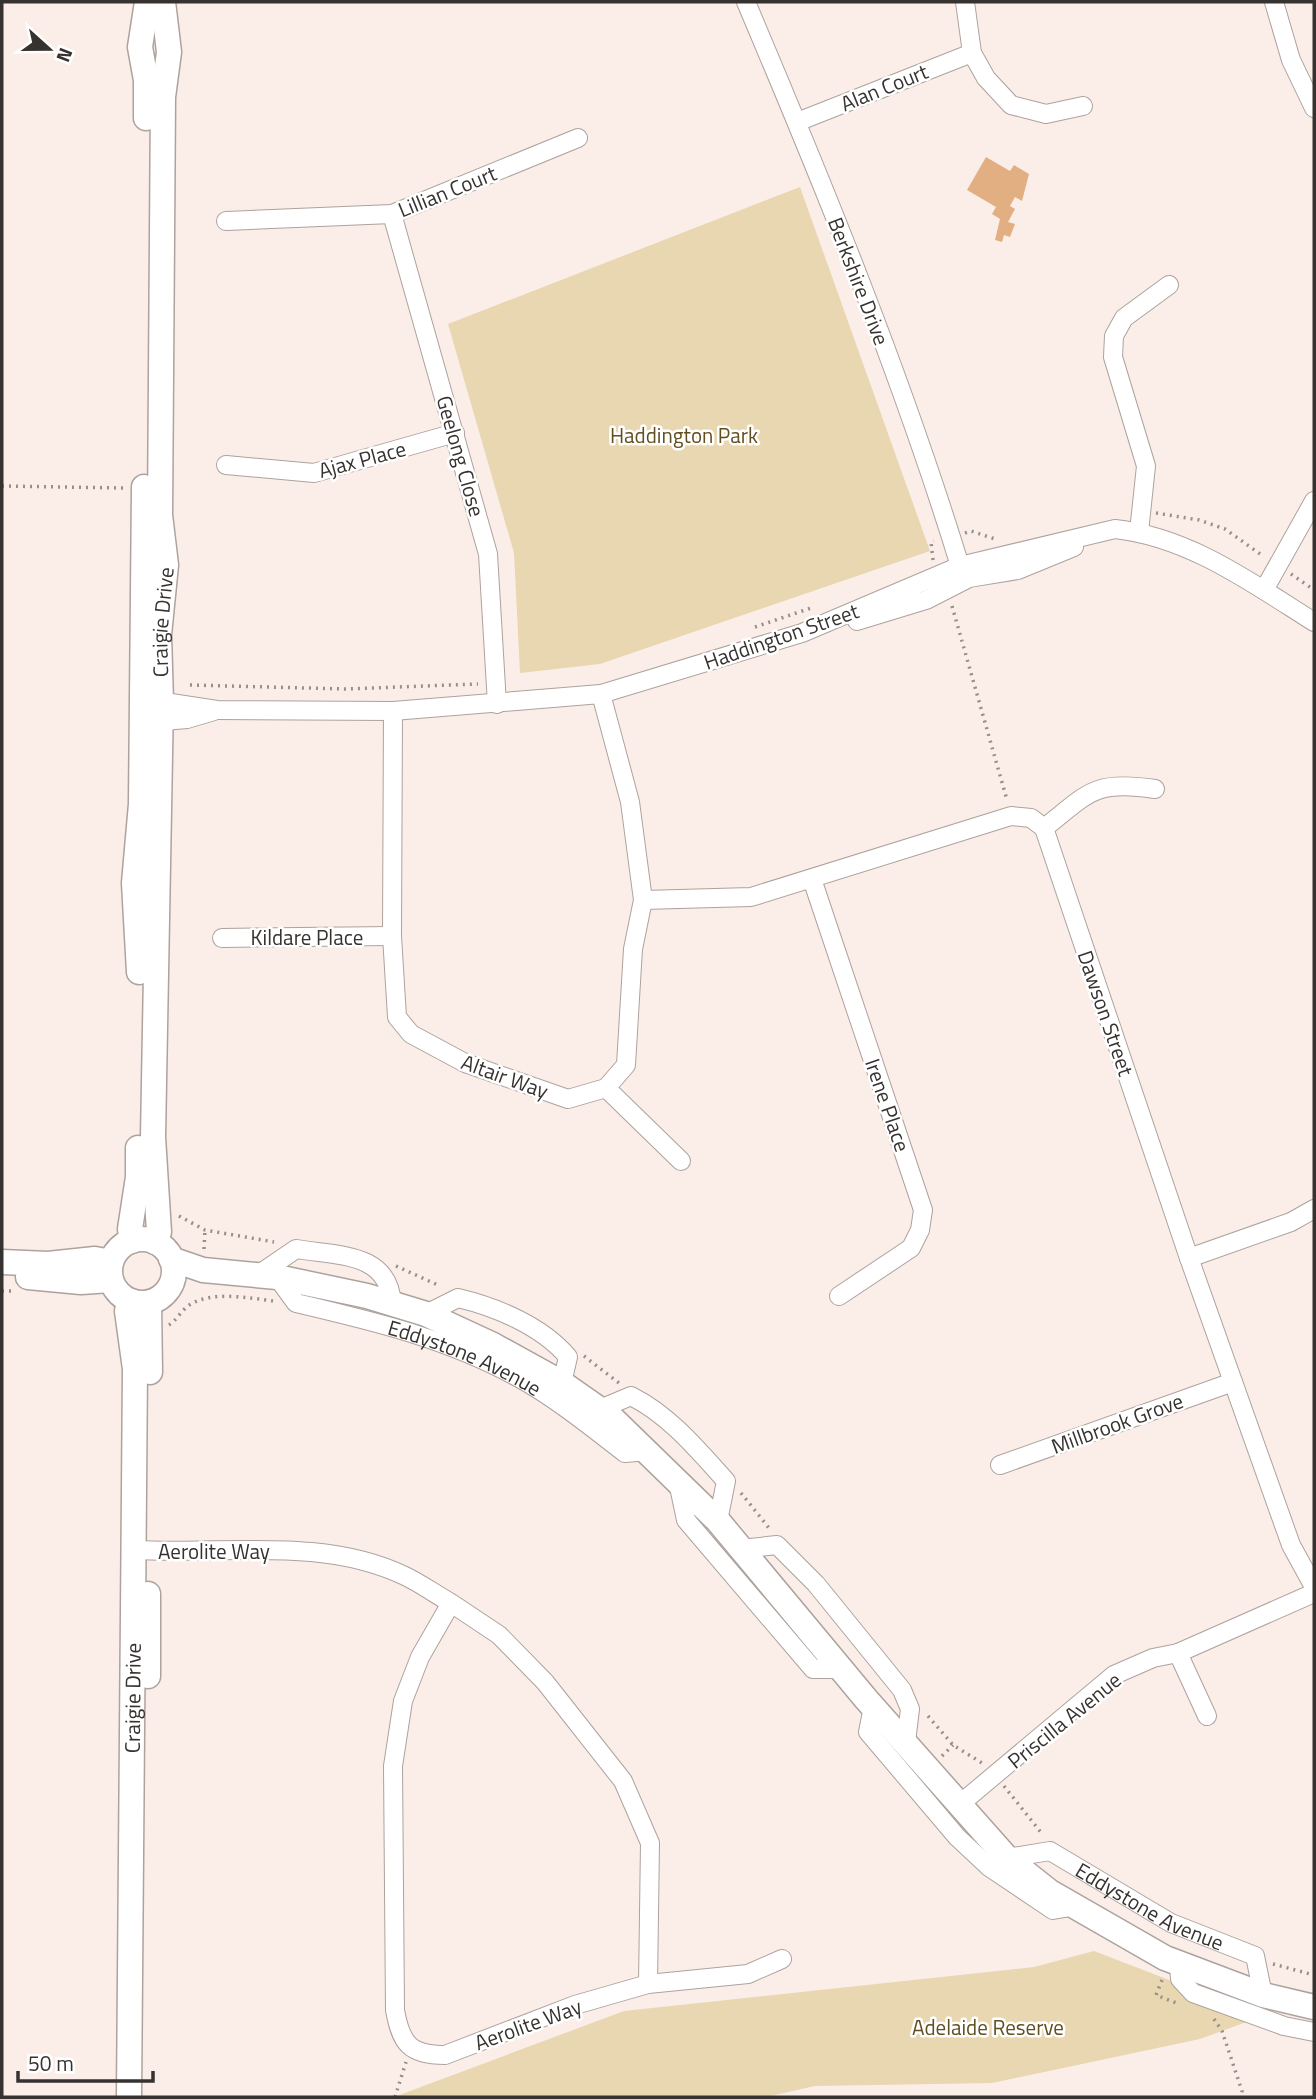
<svg xmlns="http://www.w3.org/2000/svg" width="1316" height="2099" viewBox="0 0 1316 2099" font-family="'Titillium Web',sans-serif">
<rect width="100%" height="100%" fill="#fbeee9"/>
<g fill="#e8d7b0">
<path d="M800 187 930 551 600 664 520 673 514 553 448 324Z"/>
<path d="M1094 1951 1263 2016 1200 2039 992 2083 815 2086 766 2097H394L624 2011 1034 1967Z"/>
</g>
<path fill="#e1af81" d="M986 157 1010 171 1014 165 1029 174 1022 201 1015 197 1010 206 1015 209 1008 222 1015 224 1010 237 1004 235 1002 242 995 240 1000 219 992 214 996 207 967 190Z"/>
<g fill="none" stroke-linecap="round" stroke-linejoin="round">
<g stroke="#ada29d" stroke-width="20">
<g id="minor">
<path d="M746 2C824 186 901 374 960 566"/>
<path d="M965 2 972 53 986 78 1011 105 1046 114 1083 106"/>
<path d="M1274 2 1291 60 1314 108"/>
<path d="M797 122 972 53"/>
<path d="M392 214 488 554 497 704"/>
<path d="M226 221 392 214 578 138"/>
<path d="M226 465 314 473 455 433"/>
<path d="M1139 532 1146 466 1113 357 1114 336 1124 318 1169 285"/>
<path d="M1264 590 1314 501"/>
<path d="M857 621 926 600 969 578 1018 570 1074 547"/>
<path d="M151 700 217 710 393 711 601 694 802 633 960 566 1115 529C1189 537 1252 583 1314 622"/>
<path d="M393 711 392 936 397 1017 411 1034 465 1063 568 1099 606 1088 626 1065 633 949 643 900 630 802 601 694"/>
<path d="M152 722 187 719 214 711"/>
<path d="M1044 828C1090 792 1094 780 1155 789"/>
<path d="M812 879 923 1210 920 1230 911 1248 839 1296"/>
<path d="M643 900 751 897 1011 816 1031 818 1044 828 1189 1258 1291 1545 1314 1587"/>
<path d="M222 938 392 936"/>
<path d="M606 1088 681 1161"/>
<path d="M1189 1258 1291 1222 1314 1209"/>
<path d="M258 1275 296 1249C338 1256 389 1252 392 1304"/>
<path id="s1" d="M277 1277 296 1303C373 1321 449 1339 519 1378 557 1399 591 1427 625 1453L648 1451"/>
<path d="M426 1314 458 1298C496 1307 542 1326 568 1357L562 1383"/>
<path d="M600 1409 631 1396C669 1415 697 1449 726 1481L718 1521"/>
<path d="M1000 1465 1233 1382"/>
<path d="M678 1482 686 1520 813 1669H842"/>
<path d="M741 1549 777 1545 816 1584 902 1690 910 1709 906 1742"/>
<path d="M135 1550C223 1555 322 1536 405 1576 420 1583 435 1594 451 1603L420 1657 403 1701 393 1766 395 2010C401 2044 410 2055 445 2055L575 2005 648 1984 650 1843 623 1781 545 1682 499 1635 451 1603"/>
<path d="M1178 1653 1207 1716"/>
<path d="M873 1707 868 1732 957 1837 989 1867 1053 1910 1076 1906"/>
<path d="M960 1804 1114 1675 1153 1658 1178 1653 1314 1593"/>
<path id="s2" d="M1007 1858 1050 1851 1171 1923 1255 1956 1263 1995"/>
<path d="M1179 1964 1180 1979 1193 1993 1284 2026 1314 2032"/>
<path d="M648 1984 748 1974 782 1959"/>
</g>
</g>
<g stroke="#ada29d" stroke-width="27">
<g id="secondary">
<path d="M146 118V80L140 47 147 2"/>
<path d="M139 972 134 883 141 804 144 487"/>
<circle cx="142" cy="1271" r="32"/>
<path d="M132 1241 130 1229 138 1177V1148"/>
<path id="s3" d="M155 1242 159 1232 153 1137 161 701 159 635 166 565 160 515 163 97 169 52 163 2"/>
<path d="M171 1259 203 1270 277 1277 367 1296 426 1314 493 1345 562 1383 612 1418 718 1521 866 1699 1007 1858 1050 1892 1165 1958 1263 1995 1314 2007"/>
<path d="M2 1262 48 1264 95 1259 111 1262"/>
<path d="M28 1277 81 1282 111 1280"/>
<path d="M149 1303 150 1372"/>
<path d="M148 1676V1594"/>
<path id="s4" d="M129 2097 135 1369 127 1311 131 1301"/>
</g>
</g>
<g stroke="#978e8b" stroke-width="3.5" stroke-dasharray="2 5" stroke-linecap="butt">
<path d="M2 486 123 488"/>
<path d="M1156 513 1199 520 1225 529 1263 556"/>
<path d="M965 533 971 531 995 539"/>
<path d="M933 560 931 542 934 541"/>
<path d="M1291 574 1314 590"/>
<path d="M952 606 1007 800"/>
<path d="M755 627 814 607"/>
<path d="M190 685 345 689 478 684"/>
<path d="M179 1216 205 1230 274 1242"/>
<path d="M204 1249 205 1230"/>
<path d="M396 1266 440 1286"/>
<path d="M2 1291H13"/>
<path d="M169 1325C176 1321 181 1311 188 1306 210 1290 249 1298 273 1301"/>
<path d="M584 1356 619 1383"/>
<path d="M741 1493 769 1528"/>
<path d="M928 1716 953 1745 982 1763"/>
<path d="M942 1756 953 1745"/>
<path d="M1004 1786 1043 1835"/>
<path d="M1273 1964 1314 1975"/>
<path d="M1162 1980 1156 1995 1179 2004"/>
<path d="M1214 2019 1222 2031 1242 2091 1240 2097"/>
<path d="M395 2097 406 2062"/>
</g>
<use href="#minor" stroke="#fff" stroke-width="18"/>
<use href="#secondary" stroke="#fff" stroke-width="24"/>
</g>
<g text-anchor="middle" dominant-baseline="central" stroke-width="5" stroke-linejoin="round" paint-order="stroke">
<g font-size="21" fill="#363230" stroke="#fff">
<text transform="translate(884 87) rotate(-22)">Alan Court</text>
<text transform="translate(447 191) rotate(-22)">Lillian Court</text>
<text transform="translate(859 281) rotate(69)">Berkshire Drive</text>
<text transform="translate(461 456) rotate(74)">Geelong Close</text>
<text transform="translate(362 459) rotate(-15)">Ajax Place</text>
<text stroke="none"><textPath href="#s3" startOffset="621">Craigie Drive</textPath></text>
<text transform="translate(781 636) rotate(-19)">Haddington Street</text>
<text x="307" y="937">Kildare Place</text>
<text transform="translate(1106 1013) rotate(71)">Dawson Street</text>
<text transform="translate(505 1076) rotate(20)">Altair Way</text>
<text transform="translate(888 1105) rotate(71)">Irene Place</text>
<text stroke="none"><textPath href="#s1" startOffset="210">Eddystone Avenue</textPath></text>
<text transform="translate(1117 1423) rotate(-20)">Millbrook Grove</text>
<text x="214" y="1551">Aerolite Way</text>
<text stroke="none"><textPath href="#s4" startOffset="399">Craigie Drive</textPath></text>
<text transform="translate(1064 1720) rotate(-39)">Priscilla Avenue</text>
<text stroke="none"><textPath href="#s2" startOffset="158">Eddystone Avenue</textPath></text>
<text transform="translate(528 2024) rotate(-20)">Aerolite Way</text>
</g>
<g font-size="21" fill="#624f20" stroke="#fff">
<text x="684" y="435">Haddington Park</text>
<text x="988" y="2027">Adelaide Reserve</text>
</g>
</g>
<rect width="1316" height="2099" fill="none" stroke="#363230" stroke-width="7"/>
<g transform="translate(49 49) rotate(111)" stroke="#ffffff" stroke-width="5" paint-order="stroke">
<path d="M0-5L12 26L0 18L-12 26Z" fill="#363230"/>
<text y="-10" font-size="19" font-weight="bold" text-anchor="middle" fill="#363230">N</text>
</g>
<path d="M18 2071v10h135v-10" fill="none" stroke="#363230" stroke-width="3.5"/>
<text x="28" y="2071" font-size="21" fill="#363230" stroke="#ffffff" stroke-width="5" paint-order="stroke">50 m</text>
</svg>
